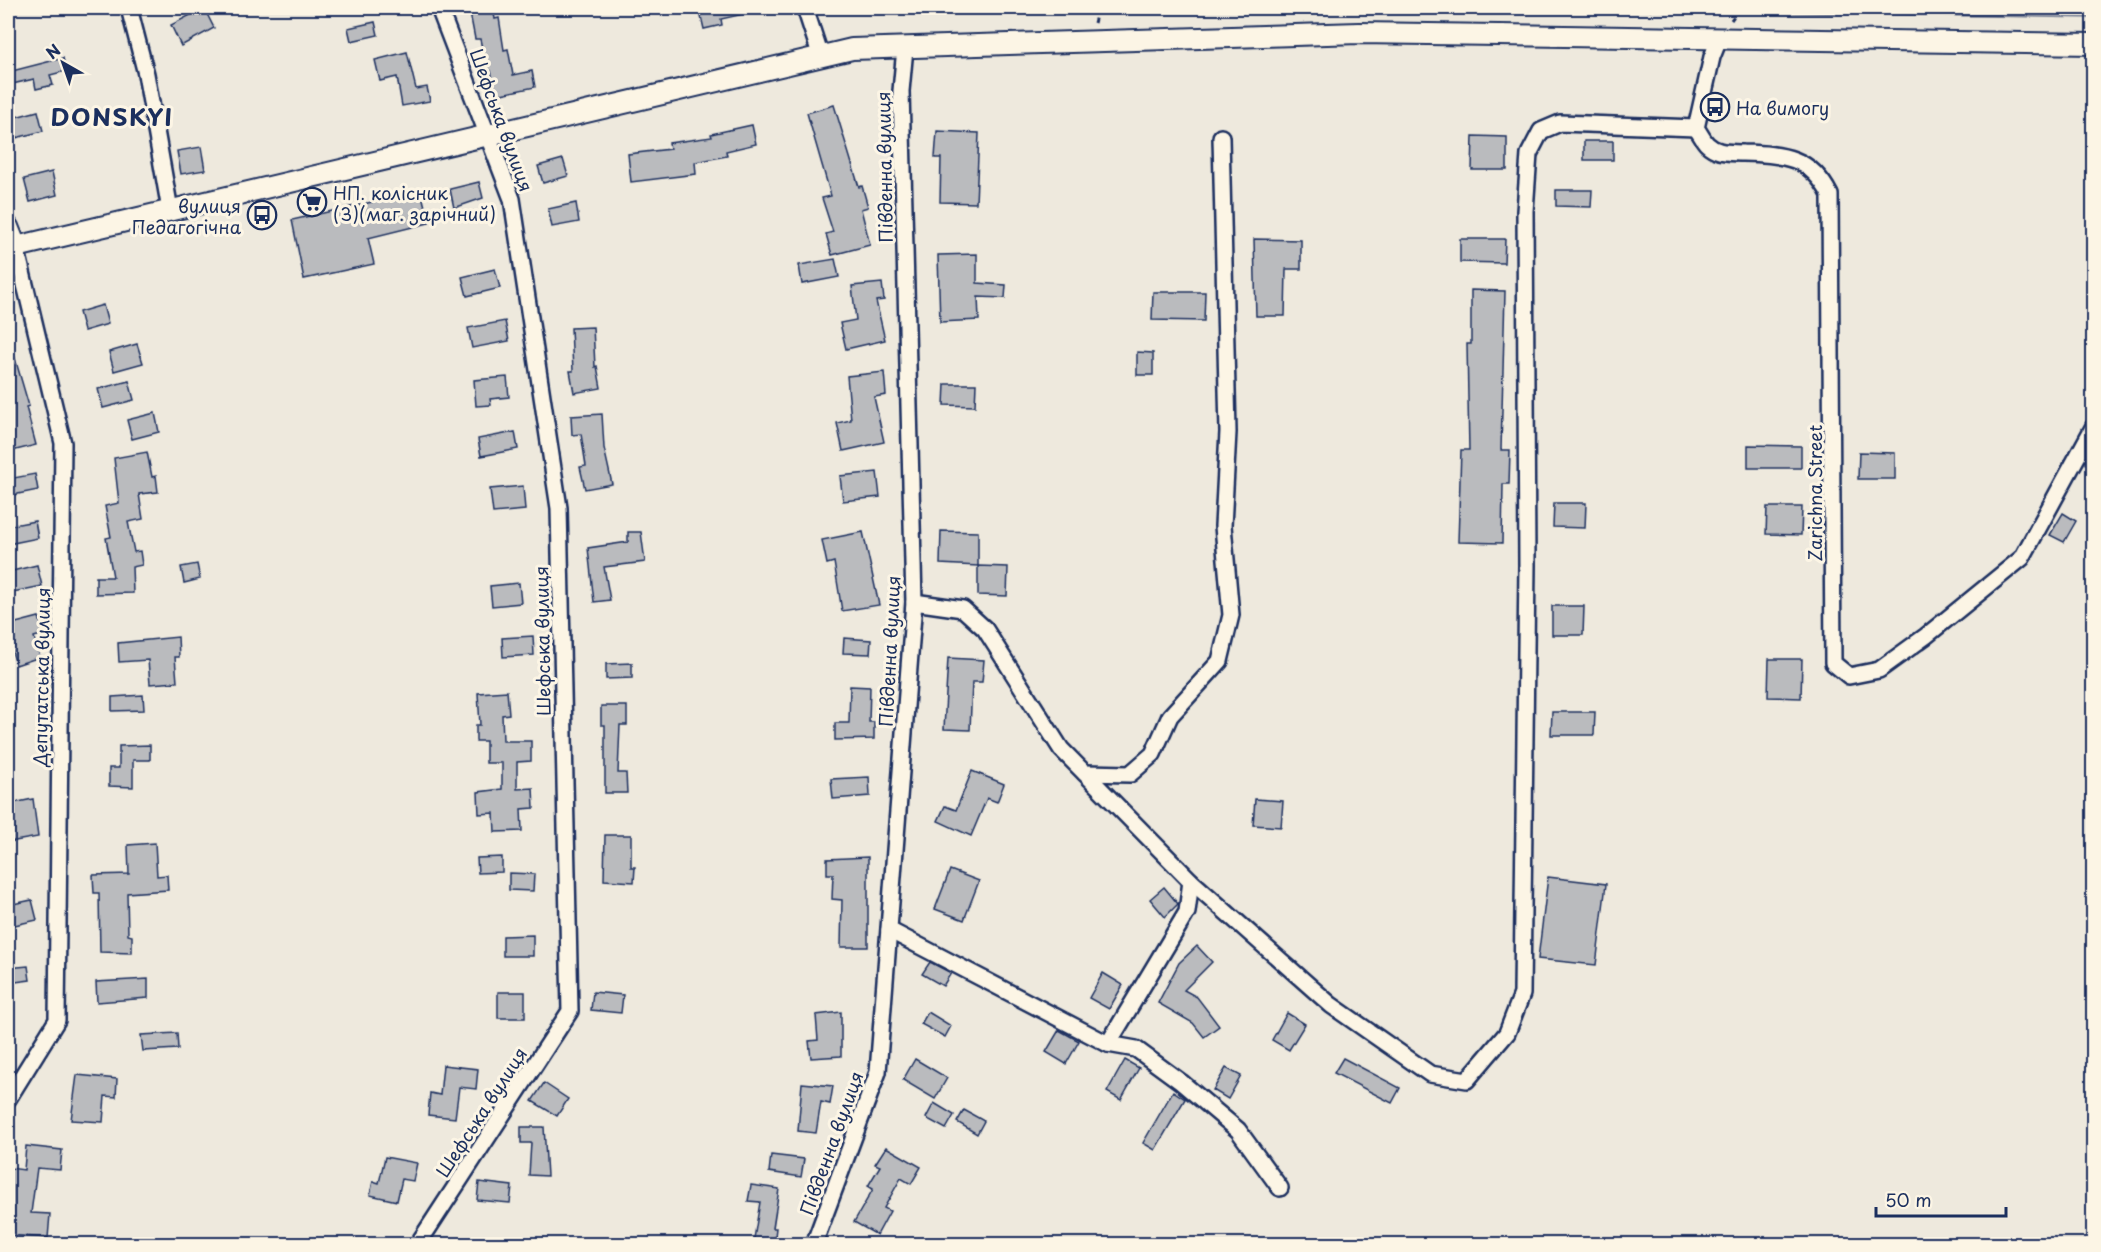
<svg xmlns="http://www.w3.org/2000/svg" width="2101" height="1252" viewBox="0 0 2101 1252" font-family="'Playpen Sans',sans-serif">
<rect width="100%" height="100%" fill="#eee9dd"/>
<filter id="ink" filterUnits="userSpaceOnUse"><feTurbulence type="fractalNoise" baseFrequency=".0167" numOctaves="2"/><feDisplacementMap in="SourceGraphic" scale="12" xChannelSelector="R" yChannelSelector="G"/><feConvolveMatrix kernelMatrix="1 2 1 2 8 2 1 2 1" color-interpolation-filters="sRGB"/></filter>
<g filter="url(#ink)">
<g fill="#cfcdca" stroke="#757e94" stroke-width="1.5">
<path d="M1442 8H1729L1727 11Z"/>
<path d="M1758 8H2093L2094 18 1757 12Z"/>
</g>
<g fill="#babbbe" stroke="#1b2f5e" stroke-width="1.5">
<path d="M204 8 214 28 181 46 171 25Z"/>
<path d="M469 8H493L495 19 499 18 504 50 508 49 513 75 532 71 535 87 496 95 491 71 487 72 480 39H475Z"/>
<path d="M699 8H747L748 13 721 19 722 25 704 29Z"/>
<path d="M375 22 378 35 351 41 348 28Z"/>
<path d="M407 52 416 89 427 87 430 101 402 106 397 77 380 81 375 60Z"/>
<path d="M63 58 66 71 50 75 53 85 36 89 34 79 8 85V72Z"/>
<path d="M834 105 859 187 862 186 868 207 861 209 870 245 832 255 826 234 833 232 822 198 831 196 807 113Z"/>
<path d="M38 111 43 131 8 140V119Z"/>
<path d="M752 125 756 144 726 151 727 156 695 162 696 174 631 182 628 154 670 149 669 143 712 137 711 134Z"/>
<path d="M937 131 979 133 976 203 940 202 941 158H935Z"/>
<path d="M1473 136 1507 137V170H1472Z"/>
<rect x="1584" y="141" width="29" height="19"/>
<path d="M201 147 205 170 181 174 177 151Z"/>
<path d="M563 159 568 176 543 183 538 166Z"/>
<path d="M52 172 57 195 30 202 24 179Z"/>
<path d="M479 182 483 198 454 208 450 189Z"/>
<path d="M1556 190H1592L1591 207 1556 206Z"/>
<path d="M421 191 429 223 368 238 374 264 304 279 292 220Z"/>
<path d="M576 203 579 222 552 227 548 209Z"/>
<path d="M1254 239 1301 240V269H1286L1285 316H1256Z"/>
<path d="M1460 239H1505L1504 263 1460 262Z"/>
<path d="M977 254V283L1006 285 1005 298 978 297 979 320 940 322 938 255Z"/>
<path d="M835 259 839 277 802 284 799 265Z"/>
<path d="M495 269 500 288 467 296 462 277Z"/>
<path d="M882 283 884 300 876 301 885 340 846 349 840 323 856 320 852 286Z"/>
<path d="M1471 290 1505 291 1501 450H1510L1509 484H1503L1502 543 1458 542 1461 450H1469L1467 344H1471Z"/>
<path d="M1153 292H1205L1204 321 1152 320Z"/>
<path d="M103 305 108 324 84 331 79 312Z"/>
<path d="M505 321 509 341 472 348 468 328Z"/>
<path d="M593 327 595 367 597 366 601 388 574 393 570 371H573L571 328Z"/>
<path d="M137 344 143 363 114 371 109 352Z"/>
<path d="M8 348H12L29 406 26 407 36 445 8 452Z"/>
<path d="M1137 352 1153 353V375H1137Z"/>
<path d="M884 372 886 395 874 397 884 442 843 451 837 423 851 420 847 376Z"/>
<path d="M507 377 509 397 490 399 491 405 476 406 474 380Z"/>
<path d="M129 381 134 400 103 408 98 389Z"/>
<path d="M945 384H976L975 406 944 405Z"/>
<path d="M155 413 159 432 132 439 127 420Z"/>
<path d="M602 414 604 448 612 484 585 489 580 467 586 466 581 434 572 435 571 416Z"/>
<path d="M515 432 518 449 481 456 478 439Z"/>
<path d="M1748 445 1801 446V468H1748Z"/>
<path d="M147 452 152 477 156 476 158 492 139 494 143 519 128 522 134 552 140 551 142 565 132 567 133 593 96 594V577H113L106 538 111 537 105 506 119 503 114 458Z"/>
<path d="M1859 452 1895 453V479H1858Z"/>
<path d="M877 472 880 497 843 501 840 476Z"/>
<path d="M35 474 38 490 8 496V479Z"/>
<path d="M523 486 525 510 493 513 490 489Z"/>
<path d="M1554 503H1586L1585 528 1553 527Z"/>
<path d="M1767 507H1802L1801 535 1766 534Z"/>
<path d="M2063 513 2076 521 2064 542 2050 535Z"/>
<path d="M35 521 38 538 8 544V526Z"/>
<path d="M941 531 978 532V566L940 564Z"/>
<path d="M628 532H641L645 562 604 567 610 600 594 602 588 548 628 542Z"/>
<path d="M863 532 879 605 842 611 834 562 827 564 822 540Z"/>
<path d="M197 564 200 579 184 583 181 567Z"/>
<path d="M37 565 42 586 8 593V572Z"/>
<path d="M978 566 1008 567 1007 596 978 595Z"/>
<path d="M519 583 521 603 492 606 490 586Z"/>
<path d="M1552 606H1584L1583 635H1552Z"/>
<path d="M39 617 44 634 34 637 40 657 16 665 8 637V625Z"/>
<path d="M533 636 534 655 503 657 502 638Z"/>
<path d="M178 637 179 657H175L177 682 150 684 148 660 119 662 118 643Z"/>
<path d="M844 638 871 640 870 654 843 653Z"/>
<path d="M948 658 984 660 982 682H972L970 730 944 729Z"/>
<path d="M1769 659H1802L1801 698 1768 697Z"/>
<path d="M632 663V678L606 679V664Z"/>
<path d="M850 686 870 687 869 722H874V739L835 740V723H849Z"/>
<path d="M507 691 509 714 502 715 503 741H531V761L517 762V789L533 788 534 808 521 809 522 831 495 832 494 813 479 814 478 792 502 789V763H486V741H476V725H480L478 693Z"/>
<path d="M143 695 144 710 112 711V697Z"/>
<path d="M601 706H627V725H620L618 773H626L627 793H605V725H601Z"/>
<path d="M1552 712H1595L1594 735H1551Z"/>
<path d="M150 745V760H133V787L109 786V768H119V746Z"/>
<path d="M972 771 1004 784 997 802 987 798 971 836 938 821 945 806 956 810Z"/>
<path d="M869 777 870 796 833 799 831 779Z"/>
<path d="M33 799 38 837 9 842 8 804Z"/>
<path d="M1255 799 1283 801 1281 827 1253 825Z"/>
<path d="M605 835H631V867H635L634 882 604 880Z"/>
<path d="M155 843 157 876 167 875 168 890 127 893 128 935 132 936V953L100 952 99 893H94L93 875 129 874 128 845Z"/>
<path d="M502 857V872L478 873 477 858Z"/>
<path d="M868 857V947H841L842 900 832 899 833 874H827V859Z"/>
<path d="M950 870 979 881 964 920 935 909Z"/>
<path d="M509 873 534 874 533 891 509 890Z"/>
<path d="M1548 877 1606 884 1596 965 1538 959Z"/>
<path d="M1164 887 1178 904 1165 917 1150 899Z"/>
<path d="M32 900 37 920 10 926 8 905Z"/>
<path d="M533 935V956H503V936Z"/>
<path d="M1197 946 1212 962 1184 990 1197 997 1219 1026 1204 1037 1193 1023 1158 1003 1179 963Z"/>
<path d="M930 962 951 973 943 986 922 974Z"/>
<path d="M28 966 30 980 8 983V968Z"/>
<path d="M1103 973 1123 985 1109 1009 1089 998Z"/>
<path d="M148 979V998L97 1002 96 982Z"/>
<rect x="498" y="992" width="27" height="26"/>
<path d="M593 992 623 995 621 1013 591 1010Z"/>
<path d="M841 1012V1056L811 1058 809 1041 818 1040 816 1015Z"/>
<path d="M928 1012 951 1026 945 1037 921 1024Z"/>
<path d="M1287 1013 1305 1024 1289 1050 1272 1040Z"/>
<path d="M1059 1030 1079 1041 1066 1064 1046 1052Z"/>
<path d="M177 1033 178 1049 143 1051 141 1035Z"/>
<path d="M1343 1058 1400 1088 1392 1103 1334 1073Z"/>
<path d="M915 1059 947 1078 935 1099 903 1080Z"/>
<path d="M1125 1060 1139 1068 1121 1100 1107 1092Z"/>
<path d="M443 1065 478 1069 476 1089 459 1087 455 1118 428 1115 430 1093 440 1095Z"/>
<path d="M1226 1068 1241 1076 1228 1099 1213 1090Z"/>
<path d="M77 1075 117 1079 116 1097 105 1096 103 1122 71 1120Z"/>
<path d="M544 1083 568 1099 557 1116 532 1101Z"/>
<path d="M802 1083 833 1086 830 1104 821 1102 816 1133 798 1131Z"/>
<path d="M1173 1091 1185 1099 1155 1150 1143 1143Z"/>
<path d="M934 1103 954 1115 946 1129 926 1118Z"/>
<path d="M964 1110 984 1121 977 1134 957 1122Z"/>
<path d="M521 1127H544L547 1176 529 1175 531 1143H521Z"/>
<path d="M26 1146 62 1150 60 1170 37 1168 31 1213 50 1214 48 1238 8 1235 10 1168 24 1170Z"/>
<path d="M886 1147 921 1167 911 1184 901 1178 884 1208 890 1211 877 1235 854 1222 873 1189 868 1186 880 1166 875 1164Z"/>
<path d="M771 1155 804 1159 801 1177 769 1172Z"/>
<path d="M385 1157 417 1163 413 1181 402 1179 397 1201 370 1195 373 1181 379 1183Z"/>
<path d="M479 1182 512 1186 510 1203 477 1200Z"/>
<path d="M751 1185 779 1189 773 1228H776L774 1245H753L760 1202 748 1201Z"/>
</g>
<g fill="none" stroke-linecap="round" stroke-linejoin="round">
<g stroke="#1b2f5e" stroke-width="20">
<g id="minor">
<path d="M129 8 146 74 170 210"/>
<path d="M805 8 821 57"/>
<path d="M1720 37 1712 57 1696 128C1700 133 1703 140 1707 144 1717 154 1730 152 1743 153 1784 154 1811 157 1830 195L1833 663 1849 676 1879 670 1926 636 2022 558 2094 426"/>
<path d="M8 249 16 247 63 443 57 1020 8 1099"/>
<path d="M914 602 963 609 985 629 1061 749 1191 881 1331 1005 1430 1074 1467 1080 1507 1033 1522 994 1527 565 1525 211 1529 154 1541 131 1560 123 1696 128"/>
<path d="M1085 773 1130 774 1153 754 1170 716 1220 661 1231 615 1223 526 1228 432 1221 137"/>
<path d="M889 930 1108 1044 1187 912 1191 881"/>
<path d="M1108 1044 1136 1049 1181 1082 1238 1130 1280 1188"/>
<path d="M418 1244 570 1011 559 508 512 199 439 8"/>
<path d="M814 1244 878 1072 914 602 901 91 905 48"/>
</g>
</g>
<g stroke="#1b2f5e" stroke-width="24">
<path id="tertiary" d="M8 227 16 247 852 49 1359 33 2094 44"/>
</g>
<g stroke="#1b2f5e" stroke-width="3" stroke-dasharray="4.5 4.5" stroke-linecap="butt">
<path d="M1731 20 1740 8"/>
<path d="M1094 23 1098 8"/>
</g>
<use href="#minor" stroke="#fcf5e5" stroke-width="15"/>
<use href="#tertiary" stroke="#fcf5e5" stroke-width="20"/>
</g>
</g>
<defs>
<g id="bus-ring" transform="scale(1.5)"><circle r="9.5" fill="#fcf5e5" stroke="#1b2f5e" stroke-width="1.5"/><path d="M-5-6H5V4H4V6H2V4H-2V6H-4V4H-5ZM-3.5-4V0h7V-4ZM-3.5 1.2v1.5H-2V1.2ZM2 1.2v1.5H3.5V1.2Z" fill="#1b2f5e"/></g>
<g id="supermarket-ring" transform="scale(1.5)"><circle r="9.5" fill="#fcf5e5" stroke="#1b2f5e" stroke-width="1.5"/><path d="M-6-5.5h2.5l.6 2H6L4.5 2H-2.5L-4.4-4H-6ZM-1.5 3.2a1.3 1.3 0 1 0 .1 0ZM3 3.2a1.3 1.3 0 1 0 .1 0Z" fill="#1b2f5e"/></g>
</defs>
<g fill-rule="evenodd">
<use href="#bus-ring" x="1715" y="107"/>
<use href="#supermarket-ring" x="312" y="202"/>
<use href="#bus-ring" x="262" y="215"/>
</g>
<g text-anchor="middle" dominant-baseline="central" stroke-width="6" stroke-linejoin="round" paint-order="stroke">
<g font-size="18" fill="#1b2f5e" stroke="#fcf5e5" text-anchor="start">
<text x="1736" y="107">На вимогу</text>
<text x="333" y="192">НП. колісник<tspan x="333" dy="21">(3)(маг. зарічний)</tspan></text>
<text x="241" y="205" text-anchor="end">вулиця<tspan x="241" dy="21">Педагогічна</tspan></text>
</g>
<g font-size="18" fill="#1b2f5e" stroke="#fcf5e5">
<text transform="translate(502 120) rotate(70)">Шефська вулиця</text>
<text transform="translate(884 167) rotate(-91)">Південна вулиця</text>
<text transform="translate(1814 493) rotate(-90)">Zarichna Street</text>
<text transform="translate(542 641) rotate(-91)">Шефська вулиця</text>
<text transform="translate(889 651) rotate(-87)">Південна вулиця</text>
<text transform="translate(41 677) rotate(-89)">Депутатська вулиця</text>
<text transform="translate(481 1112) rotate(-57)">Шефська вулиця</text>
<text transform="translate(831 1143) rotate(-70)">Південна вулиця</text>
</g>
<g font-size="24" font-weight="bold" letter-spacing="1.5" fill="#1b2f5e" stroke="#fcf5e5">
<text x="112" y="116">DONSKYI</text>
</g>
</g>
<rect width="2101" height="1252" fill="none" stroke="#fcf5e5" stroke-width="30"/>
<rect x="15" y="15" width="2071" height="1222" fill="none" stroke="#1b2f5e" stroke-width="2" filter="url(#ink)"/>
<g transform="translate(63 63) rotate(320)" stroke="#fcf5e5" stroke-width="4.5" paint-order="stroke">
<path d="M0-4.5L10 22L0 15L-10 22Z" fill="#1b2f5e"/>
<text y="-9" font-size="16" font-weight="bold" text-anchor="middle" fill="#1b2f5e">N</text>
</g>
<path d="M1876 1207v9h130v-9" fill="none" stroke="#1b2f5e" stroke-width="3"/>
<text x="1885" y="1207" font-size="18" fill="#1b2f5e" stroke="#fcf5e5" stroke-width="4.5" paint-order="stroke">50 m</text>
</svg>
